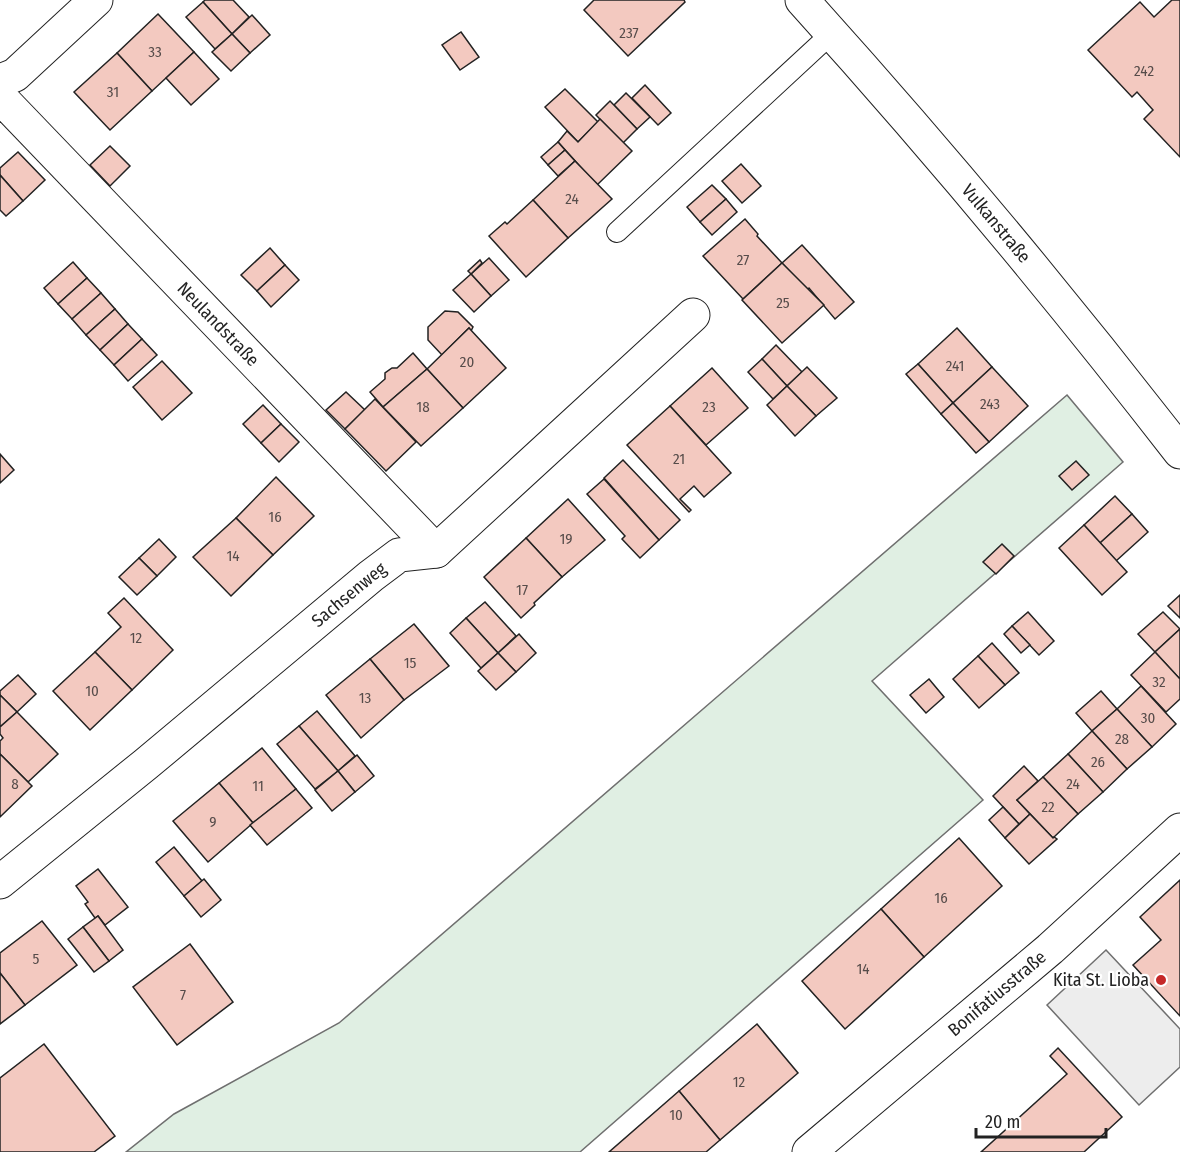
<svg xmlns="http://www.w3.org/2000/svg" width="1180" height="1152" viewBox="0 0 1180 1152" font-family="'Fira Sans Condensed',sans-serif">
<rect width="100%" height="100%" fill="#fff"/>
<path fill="#e0efe3" stroke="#6f6f6f" stroke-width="1.5" d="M1067 395 1123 462 872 681 983 800 580 1152H126L174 1114 339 1023Z"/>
<path fill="#ededed" stroke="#6f6f6f" stroke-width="1.5" d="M1106 950 1180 1029V1067L1139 1105 1047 1005Z"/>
<g fill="#f3c9c0" stroke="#222" stroke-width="1.5">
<path d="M205 0H233L249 17 232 34 203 2Z"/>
<path d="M594 0H684L685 2 628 56 584 10Z"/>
<path d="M1172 0H1180V157L1144 119 1153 110 1137 92 1132 97 1088 50 1140 2 1154 17Z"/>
<path d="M203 2 232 34 215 49 186 17Z"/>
<path d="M158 14 194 52 152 91 117 53Z"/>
<path d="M252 15 270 35 250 53 232 34Z"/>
<path d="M461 32 479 57 460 70 442 45Z"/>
<path d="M232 34 250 53 231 71 212 52Z"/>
<path d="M194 52 219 79 191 105 166 78Z"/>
<path d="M117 53 152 91 110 130 74 92Z"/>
<path d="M645 85 671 113 658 125 632 98Z"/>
<path d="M565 89 598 122 578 142 545 107Z"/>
<path d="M626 93 650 117 637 129 614 105Z"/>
<path d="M610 101 637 129 623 143 596 115Z"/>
<path d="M600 119 632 151 597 185 558 142 567 131 578 142Z"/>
<path d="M558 142 565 150 548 165 541 157Z"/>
<path d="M110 146 130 166 110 186 90 165Z"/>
<path d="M565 150 575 161 558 176 548 165Z"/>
<path d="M18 152 45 180 23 201 0 175V168Z"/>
<path d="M575 161 612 199 568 238 533 200Z"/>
<path d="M741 164 761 186 742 203 722 181Z"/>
<path d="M0 175 23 201 6 216 0 210Z"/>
<path d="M712 185 726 199 700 222 687 207Z"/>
<path d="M726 199 737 212 712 235 700 222Z"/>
<path d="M533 200 568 238 526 277 489 236 505 222 507 224Z"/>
<path d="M745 219 758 234 757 236 782 263 743 299 703 256Z"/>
<path d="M802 245 854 302 835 319 809 288 807 290 782 263Z"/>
<path d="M270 248 285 265 257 291 241 275Z"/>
<path d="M489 258 509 280 491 296 471 274Z"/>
<path d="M480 260 482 263 471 274 468 271Z"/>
<path d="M73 262 87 278 58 304 44 288Z"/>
<path d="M782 263 824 305 782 343 742 300Z"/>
<path d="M285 265 299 280 271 307 257 291Z"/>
<path d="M471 274 491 296 474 312 453 290Z"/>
<path d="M87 278 101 293 72 319 58 304Z"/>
<path d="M101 293 115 309 86 335 72 319Z"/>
<path d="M115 309 128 324 100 350 86 335Z"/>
<path d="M445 311 458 312 473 327 471 331 469 328 442 355 428 340V327Z"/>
<path d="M128 324 142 339 114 365 100 350Z"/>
<path d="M469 328 506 368 463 408 427 369Z"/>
<path d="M957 328 992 367 953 403 918 364Z"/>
<path d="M142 339 157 355 128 381 114 365Z"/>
<path d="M776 345 802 372 787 386 762 359Z"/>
<path d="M413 353 427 369 383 407 370 392 385 379V373L392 368H397Z"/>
<path d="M762 359 787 386 773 399 748 372Z"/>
<path d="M162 361 192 393 162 420 133 387Z"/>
<path d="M918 364 953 403 941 414 906 374Z"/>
<path d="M807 367 837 398 816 416 787 386Z"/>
<path d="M992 367 1028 406 989 442 953 403Z"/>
<path d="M712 368 748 408 706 445 670 406Z"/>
<path d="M427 369 463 408 421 446 383 407Z"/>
<path d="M787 386 816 416 795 436 767 405Z"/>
<path d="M346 392 365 410 345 429 326 410Z"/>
<path d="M375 399 416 442 386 471 345 429Z"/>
<path d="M953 403 989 442 976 453 941 414Z"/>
<path d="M263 405 281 424 261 443 243 424Z"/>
<path d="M670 406 731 473 704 497 694 486 680 499 691 510 689 512 627 445Z"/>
<path d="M281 424 299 442 279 462 261 443Z"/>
<path d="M0 454 14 470 0 483Z"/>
<path d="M623 460 680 520 659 540 604 478Z"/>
<path d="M1076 461 1089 475 1072 490 1059 476Z"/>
<path d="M276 477 314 516 273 555 236 518Z"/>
<path d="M604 479 659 540 640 558 622 539 625 536 587 494Z"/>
<path d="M1115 496 1132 514 1100 543 1084 525Z"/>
<path d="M568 499 605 540 562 577 526 538Z"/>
<path d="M1132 514 1148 532 1116 561 1100 543Z"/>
<path d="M236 518 273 555 231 596 193 557Z"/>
<path d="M1084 525 1127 572 1102 595 1059 548Z"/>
<path d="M526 538 562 577 534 603 535 605 521 618 484 577Z"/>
<path d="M159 539 176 557 157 576 139 558Z"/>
<path d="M1002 544 1014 556 996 574 983 562Z"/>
<path d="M139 558 157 576 137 595 119 577Z"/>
<path d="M1180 595V618L1168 606Z"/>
<path d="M124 598 173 650 132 690 95 652 121 627 108 613Z"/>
<path d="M485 602 516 636 498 653 466 618Z"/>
<path d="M1028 612 1054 641 1039 655 1012 626Z"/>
<path d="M1163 612 1180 629 1155 652 1138 634Z"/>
<path d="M466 618 498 653 481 668 450 633Z"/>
<path d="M414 624 449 666 404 700 370 659Z"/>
<path d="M1012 626 1030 645 1021 653 1004 634Z"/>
<path d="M1180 629V679L1155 652Z"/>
<path d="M519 634 536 653 516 672 498 653Z"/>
<path d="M992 643 1019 673 1005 685 978 656Z"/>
<path d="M95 652 132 690 90 730 53 691Z"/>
<path d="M1155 652 1180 679V699L1166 712 1131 675Z"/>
<path d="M498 653 516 672 496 690 478 671Z"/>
<path d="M978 656 1005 685 979 708 953 679Z"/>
<path d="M370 659 404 700 361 738 326 695Z"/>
<path d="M18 675 36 694 17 712 0 695V691Z"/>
<path d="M929 679 944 697 926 713 910 695Z"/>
<path d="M1141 686 1176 724 1152 747 1117 709Z"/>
<path d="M1101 691 1117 709 1092 731 1076 713Z"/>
<path d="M0 695 17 712 0 727Z"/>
<path d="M1117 709 1152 747 1127 769 1092 731Z"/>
<path d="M317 711 355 756 338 771 299 726Z"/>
<path d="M17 712 58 754 28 782 0 754V741L3 738 0 734V727Z"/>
<path d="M299 726 338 771 315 789 277 744Z"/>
<path d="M1092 731 1127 769 1103 792 1068 754Z"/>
<path d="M262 748 296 789 253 823 219 783Z"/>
<path d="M0 754 32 786 0 817Z"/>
<path d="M1068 754 1103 792 1078 814 1043 777Z"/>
<path d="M357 755 374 776 355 792 338 771Z"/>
<path d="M1024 766 1038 781 1017 800 1030 814 1019 824 993 796Z"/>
<path d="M338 771 355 792 332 811 315 790Z"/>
<path d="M1043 777 1078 814 1053 838 1017 800Z"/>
<path d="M219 783 253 823 208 862 173 821Z"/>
<path d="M296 789 312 808 267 845 250 825Z"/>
<path d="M1003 807 1019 824 1005 838 989 820Z"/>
<path d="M1030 814 1053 838 1054 837 1057 839 1029 864 1005 838Z"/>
<path d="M959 838 1002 886 924 957 881 909Z"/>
<path d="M174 847 202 881 184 896 156 862Z"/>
<path d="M98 869 128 907 105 925 98 916 95 918 85 904 88 902 76 886Z"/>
<path d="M204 879 221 900 201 917 184 896Z"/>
<path d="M1180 880V1016L1133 965 1161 940 1140 917Z"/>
<path d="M881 909 924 957 845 1029 802 981Z"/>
<path d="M98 916 123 950 109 961 83 927Z"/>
<path d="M42 921 77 965 25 1005 0 973V953Z"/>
<path d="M83 927 109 961 94 972 68 939Z"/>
<path d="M190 944 233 1002 177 1045 133 987Z"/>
<path d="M0 973 25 1005 0 1024Z"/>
<path d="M757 1024 798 1073 720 1140 679 1091Z"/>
<path d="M44 1044 115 1136 94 1152H0V1078Z"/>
<path d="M1058 1048 1122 1117 1084 1152H981L1067 1074 1050 1056Z"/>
<path d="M679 1091 720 1140 706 1152H609Z"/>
</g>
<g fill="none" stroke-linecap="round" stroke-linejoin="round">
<g stroke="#222" stroke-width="22">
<path id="lane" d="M617 232 832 33"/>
</g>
<g stroke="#222" stroke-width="35">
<g id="street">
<path id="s1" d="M802 0C934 146 1060 297 1180 452"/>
<path d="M0 81 15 75 96 0"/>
<path id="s2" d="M0 97 436 551"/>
<path id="s3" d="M0 882 146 764 371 576 399 555 436 551 693 315"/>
<path id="s4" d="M809 1152 1050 949 1180 830"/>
</g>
</g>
<use href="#lane" stroke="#fff" stroke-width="20"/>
<use href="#street" stroke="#fff" stroke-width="33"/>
</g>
<circle fill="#c62828" stroke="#fff" stroke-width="2" cx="1161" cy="980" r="6"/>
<g text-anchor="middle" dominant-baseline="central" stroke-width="4.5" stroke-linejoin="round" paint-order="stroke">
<g font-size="15" fill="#564c4a">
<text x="629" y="33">237</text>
<text x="155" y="52">33</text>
<text x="1144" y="71">242</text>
<text x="113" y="92">31</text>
<text x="572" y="199">24</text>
<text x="743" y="260">27</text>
<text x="783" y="303">25</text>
<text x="467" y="362">20</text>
<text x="955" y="366">241</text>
<text x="990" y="404">243</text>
<text x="423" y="407">18</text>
<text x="709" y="407">23</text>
<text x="679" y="459">21</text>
<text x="275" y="517">16</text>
<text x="566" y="539">19</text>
<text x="233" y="556">14</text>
<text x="522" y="590">17</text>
<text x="136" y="638">12</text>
<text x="410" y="663">15</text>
<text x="1159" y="682">32</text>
<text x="92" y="691">10</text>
<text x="365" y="698">13</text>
<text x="1148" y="718">30</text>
<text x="1122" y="739">28</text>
<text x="1098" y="762">26</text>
<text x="15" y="784">8</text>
<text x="1073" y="784">24</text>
<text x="258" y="786">11</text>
<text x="1048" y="807">22</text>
<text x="213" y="822">9</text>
<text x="941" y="898">16</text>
<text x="36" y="959">5</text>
<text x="863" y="969">14</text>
<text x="183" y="995">7</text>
<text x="739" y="1082">12</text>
<text x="676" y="1115">10</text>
</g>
<g font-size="18" fill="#222" stroke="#fff">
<text stroke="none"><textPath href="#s1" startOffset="296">Vulkanstraße</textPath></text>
<text stroke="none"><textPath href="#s2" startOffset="315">Neulandstraße</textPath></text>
<text stroke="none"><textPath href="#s3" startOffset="452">Sachsenweg</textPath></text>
<text stroke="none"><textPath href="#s4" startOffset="246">Bonifatiusstraße</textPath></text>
</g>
<g font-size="18" fill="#222" stroke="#fff" text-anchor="end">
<text x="1149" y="980">Kita St. Lioba</text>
</g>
</g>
<path d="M976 1128v9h130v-9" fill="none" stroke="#222222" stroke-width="3"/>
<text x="985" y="1128" font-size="18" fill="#222222" stroke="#ffffff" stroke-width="4.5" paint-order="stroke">20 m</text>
</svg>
